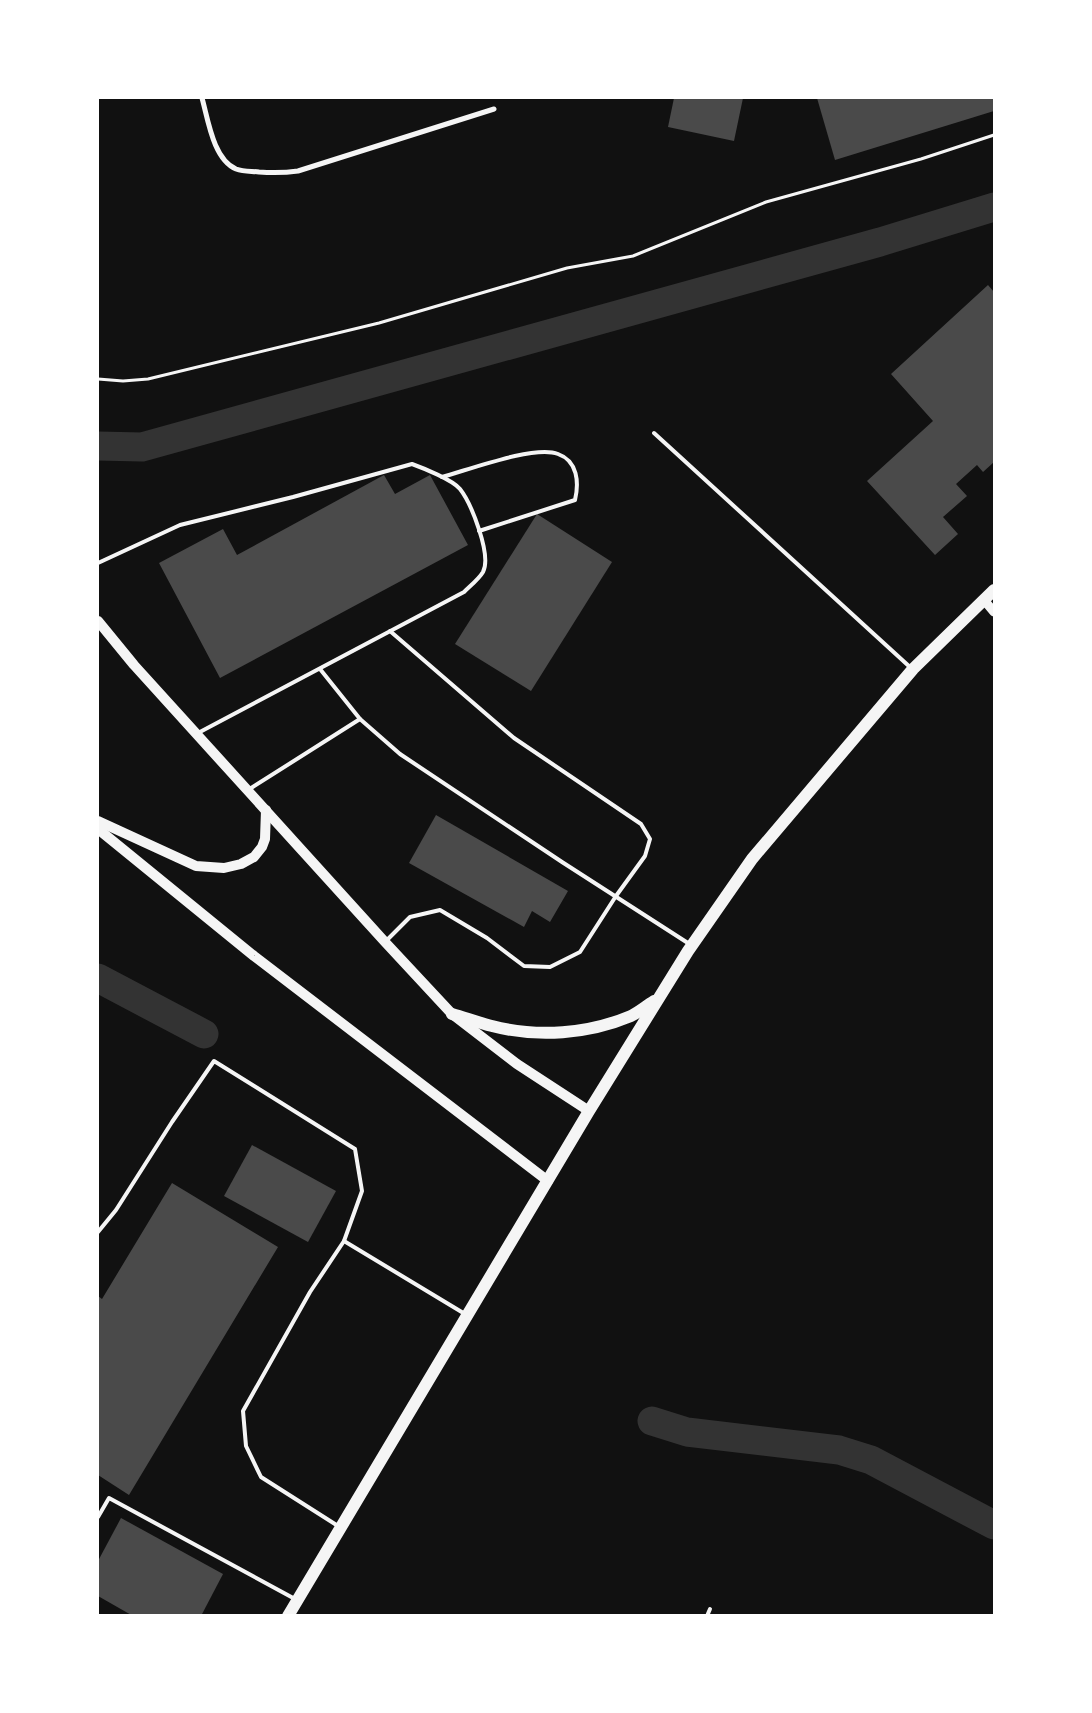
<svg xmlns="http://www.w3.org/2000/svg" width="1092" height="1713" viewBox="0 0 1092 1713" font-family="Jost,sans-serif">
<rect width="100%" height="100%" fill="#111"/>
<g fill="none" stroke-linecap="round" stroke-linejoin="round">
<g stroke="#333" stroke-width="29">
<path d="M98 446 142 447 880 242 994 207"/>
<path d="M98 978 204 1034"/>
<path d="M652 1421 687 1432 839 1450 871 1460 994 1525"/>
</g>
</g>
<g fill="#4a4a4a">
<path d="M674 98H743L734 141 668 127Z"/>
<path d="M817 98H994V111L835 160Z"/>
<path d="M988 285 994 292V462L983 472 977 465 956 484 967 496 943 517 958 534 935 555 867 481 933 421 891 374Z"/>
<path d="M384 475 395 494 430 475 468 545 220 678 159 563 223 529 237 555Z"/>
<path d="M537 514 612 562 531 691 455 644Z"/>
<path d="M436 815 568 891 550 922 532 911 524 927 409 863Z"/>
<path d="M252 1145 336 1191 308 1242 224 1196Z"/>
<path d="M172 1183 278 1247 129 1495 98 1475V1296L102 1299Z"/>
<path d="M121 1518 223 1574 201 1616H133L98 1596V1561Z"/>
</g>
<g fill="none" stroke-linecap="round" stroke-linejoin="round">
<path stroke="#f5f5f5" stroke-width="3" d="M98 379 123 381 148 379 379 323 567 268 633 256 766 202 921 159 994 135"/>
<g stroke="#f5f5f5" stroke-width="4">
<path d="M654 433 911 668"/>
<path d="M442 477C468 470 534 445 558 454 578 461 579 483 575 500L479 531"/>
<path d="M98 563 180 525 293 497 412 464C423 468 453 480 460 489 471 503 492 555 483 572 479 579 470 586 464 592L198 733"/>
<path d="M320 669 360 719"/>
<path d="M248 790 360 719 400 754 562 862 691 945"/>
<path d="M386 941 410 917 440 910 487 938 524 966 550 967 580 952 616 896 645 856 650 839 641 824 514 738 390 631"/>
<path d="M98 1232 116 1210 172 1122 214 1061 355 1149 362 1191 344 1241"/>
<path d="M98 1517 109 1498 295 1599"/>
<path d="M338 1526 261 1477 246 1446 243 1411 310 1292 344 1241 465 1314"/>
<path d="M707 1616 710 1609"/>
</g>
<path stroke="#f5f5f5" stroke-width="5" d="M202 98C208 119 213 159 236 169 244 172 252 171 259 172 273 173 284 173 298 171L494 109"/>
<path stroke="#f5f5f5" stroke-width="9" d="M984 600 994 612"/>
<g stroke="#f5f5f5" stroke-width="10">
<path d="M98 621 134 665 385 942 452 1014 517 1064 589 1111"/>
<path d="M98 821 196 866 224 868 241 864 254 857 262 847 265 839 266 810"/>
<path d="M98 829 254 956 548 1181"/>
</g>
<g stroke="#f5f5f5" stroke-width="12">
<path d="M452 1014C466 1018 479 1023 492 1026 538 1038 588 1034 631 1016 639 1012 646 1006 654 1001"/>
<path d="M288 1616 589 1111 688 951 752 859 913 669 994 590"/>
</g>
</g>
<rect width="1092" height="1713" fill="none" stroke="#ffffff" stroke-width="198"/>
</svg>
